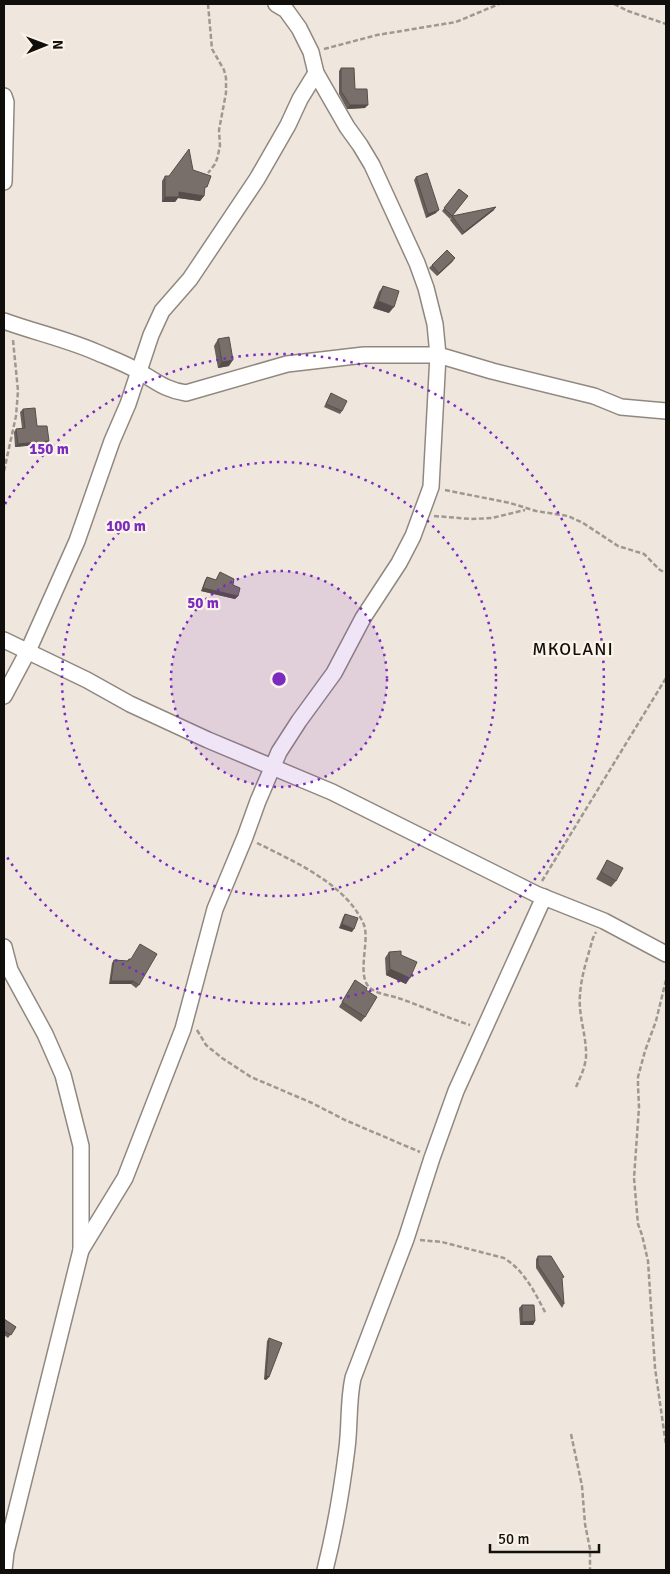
<svg xmlns="http://www.w3.org/2000/svg" width="670" height="1574" viewBox="0 0 670 1574" font-family="Signika,sans-serif">
<rect width="100%" height="100%" fill="#efe7dd"/>
<g fill="none" stroke-linecap="round" stroke-linejoin="round">
<g stroke="#908880" stroke-width="18">
<g id="minor">
<path d="M4 96 6 102 4 182"/>
<path d="M4 321C34 332 66 339 96 352 110 358 124 363 138 371 156 381 165 390 186 393L287 364 364 355H438L492 371 594 396 621 407 666 411"/>
<path d="M4 640 87 680 130 704 208 740 332 792 536 894 604 921 666 954"/>
<path d="M4 696 28 651 77 541 112 441 128 404 151 335 162 311 190 279 257 179 288 125 300 99 316 73"/>
<path d="M4 947 10 970 45 1034 63 1075 81 1146V1250L6 1552 4 1570"/>
<path d="M81 1250 125 1178 183 1029 215 909 245 837 258 801 279 752 299 721 334 673 363 618 399 563 413 536 431 487 438 355 435 324 426 288 417 263 372 165 360 145 347 127 316 73 311 52 299 28 286 10 276 4"/>
<path d="M325 1570C335 1530 342 1489 347 1448 350 1424 348 1401 353 1378L406 1239 432 1158 456 1091 544 897"/>
</g>
</g>
<g stroke="#9e9890" stroke-width="2.5" stroke-dasharray="5 2.5" stroke-linecap="butt">
<path d="M208 4 212 49 224 70 226 78V93L219 130 220 146 217 159 215 164 208 173"/>
<path d="M614 4 628 11 666 24"/>
<path d="M324 49 377 35 456 22 499 4"/>
<path d="M4 471 16 416 18 391 13 340"/>
<path d="M445 490 510 503 536 511 568 516 583 523 618 546 644 554 660 570 666 573"/>
<path d="M434 516 471 519 492 518 525 510"/>
<path d="M257 843C293 861 347 884 364 925 370 941 356 976 370 988 377 994 389 995 398 998 422 1006 445 1017 470 1025"/>
<path d="M542 881 666 678"/>
<path d="M666 980 656 1021 645 1051 638 1077V1086L639 1107 634 1178 638 1224 642 1235 648 1261 655 1368 666 1445"/>
<path d="M197 1030 206 1045 222 1058 251 1077 312 1103 345 1120 420 1152"/>
<path d="M576 1087C580 1078 585 1068 586 1057 587 1036 578 1016 580 995 581 976 588 956 593 938L596 932"/>
<path d="M420 1240 442 1242 504 1258C525 1271 535 1293 546 1314"/>
<path d="M571 1434 582 1486 585 1524 590 1549V1570"/>
</g>
<use href="#minor" stroke="#fff" stroke-width="15"/>
</g>
<g fill="#685f5b">
<path d="M341 68 355 89 365 108 347 109 339 94V71Z"/>
<path d="M193 170 204 191V196L200 201 178 198 175 202H162V181L165 176H169Z"/>
<path d="M416 177 436 213 426 218 414 180Z"/>
<path d="M459 189 468 196 450 219 442 211Z"/>
<path d="M494 210 462 235 450 220 452 216Z"/>
<path d="M455 258 452 262 437 276 429 268 432 265Z"/>
<path d="M383 286 389 313 373 308 379 292Z"/>
<path d="M218 339 229 366 218 368 214 346Z"/>
<path d="M331 393 342 411 340 414 324 407Z"/>
<path d="M23 409 37 426 47 444 15 447 14 432 16 429 22 428 20 412Z"/>
<path d="M220 572 233 585 238 596 235 599 201 591 205 580 207 577 216 580Z"/>
<path d="M607 860 616 881 611 887 596 879Z"/>
<path d="M345 914 352 932 339 928 343 917Z"/>
<path d="M389 952 401 955 406 984 386 975 385 958Z"/>
<path d="M129 959 139 985 136 988 131 984H109L112 963 114 960 127 961Z"/>
<path d="M355 980 366 990 365 1017 361 1022 339 1007Z"/>
<path d="M538 1256 564 1304 562 1308 536 1268V1259Z"/>
<path d="M522 1305 535 1321 533 1325H520L519 1308Z"/>
<path d="M4 1319 16 1327 8 1338 4 1335Z"/>
<path d="M269 1338V1377L266 1380 264 1379 267 1341Z"/>
</g>
<g fill="#554e4a">
<path d="M350 105H368L365 108 347 109Z"/>
<path d="M179 192 204 196 200 201 178 198 175 202H162L165 197Z"/>
<path d="M496 207 494 210 462 235 464 232Z"/>
<path d="M439 210 436 213 426 218 428 214Z"/>
<path d="M455 258 452 262 437 276 439 273Z"/>
<path d="M378 301 394 307 389 313 373 308Z"/>
<path d="M233 360 229 366 218 368 222 362Z"/>
<path d="M49 441 47 444 15 447 18 444Z"/>
<path d="M203 588 238 596 235 599 201 591Z"/>
<path d="M342 924 354 929 352 932 339 928Z"/>
<path d="M390 969 410 978 406 984 386 975Z"/>
<path d="M111 981H133L131 984H109Z"/>
<path d="M535 1321 533 1325H520L522 1322Z"/>
<path d="M266 1376 269 1377 266 1380 264 1379Z"/>
</g>
<g fill="#796f6a" stroke="#554e4a">
<path d="M341 68H354L355 89H367L368 105H350L341 91Z"/>
<path d="M189 149 193 170 211 176 207 187H205L204 196 179 192V197H165V176H169Z"/>
<path d="M427 173 439 210 428 214 416 177Z"/>
<path d="M459 189 468 196 452 216 444 208Z"/>
<path d="M496 207 464 232 452 216Z"/>
<path d="M447 250 455 258 439 273 432 265Z"/>
<path d="M383 286 399 291 394 307 378 301Z"/>
<path d="M229 337 233 360 222 362 218 339Z"/>
<path d="M331 393 347 401 342 411 326 404Z"/>
<path d="M35 408 37 426H47L49 441 18 444 16 429 25 428 23 409Z"/>
<path d="M220 572 234 579 233 585 240 588 238 596 203 588 207 577 216 580Z"/>
<path d="M607 860 623 868 616 881 601 872Z"/>
<path d="M345 914 358 918 354 929 342 924Z"/>
<path d="M140 944 157 954 139 985 133 981H111L114 960 128 961 129 959H131Z"/>
<path d="M401 951V955L417 962 410 978 390 969 389 952Z"/>
<path d="M355 980 367 988 366 990 377 997 365 1017 342 1002Z"/>
<path d="M538 1256H551L564 1277 562 1278 564 1304 538 1265Z"/>
<path d="M522 1305H534L535 1321 522 1322Z"/>
<path d="M4 1319 16 1327 11 1335 4 1331Z"/>
<path d="M269 1338 282 1343 269 1377 266 1376Z"/>
</g>
<circle cx="279" cy="679" r="108" fill="#7b2cbf" fill-opacity=".12"/>
<g fill="none" stroke="#7b2cbf" stroke-width="2.5" stroke-dasharray="2.5 5">
<circle cx="279" cy="679" r="108"/>
<circle cx="279" cy="679" r="217"/>
<path d="M5 504A325 325 0 1 1 5 854"/>
</g>
<g text-anchor="middle" dominant-baseline="central" stroke-width="4.5" stroke-linejoin="round" paint-order="stroke">
<g font-size="18" letter-spacing="1" fill="#110f0c" stroke="#fcf4ea">
<text x="573" y="649">MKOLANI</text>
</g>
</g>
<circle cx="279" cy="679" r="8" fill="#7b2cbf" stroke="#fcf4ea" stroke-width="2.5"/>
<g font-size="15" text-anchor="middle" font-weight="bold" fill="#7b2cbf" stroke="#fcf4ea" stroke-width="4.5" stroke-linejoin="round" paint-order="stroke">
<text x="49" y="454">150 m</text>
<text x="126" y="531">100 m</text>
<text x="203" y="608">50 m</text>
</g>
<rect width="670" height="1574" fill="none" stroke="#110f0c" stroke-width="10"/>
<g transform="translate(45 45) rotate(89)" stroke="#fcf4ea" stroke-width="4" paint-order="stroke">
<path d="M0-4L9 19L0 12L-9 19Z" fill="#110f0c"/>
<text y="-8" font-size="14" font-weight="bold" text-anchor="middle" fill="#110f0c">N</text>
</g>
<path d="M490 1544v8h109v-8" fill="none" stroke="#110f0c" stroke-width="2.5"/>
<text x="498" y="1544" font-size="15" fill="#110f0c" stroke="#fcf4ea" stroke-width="4" paint-order="stroke">50 m</text>
</svg>
